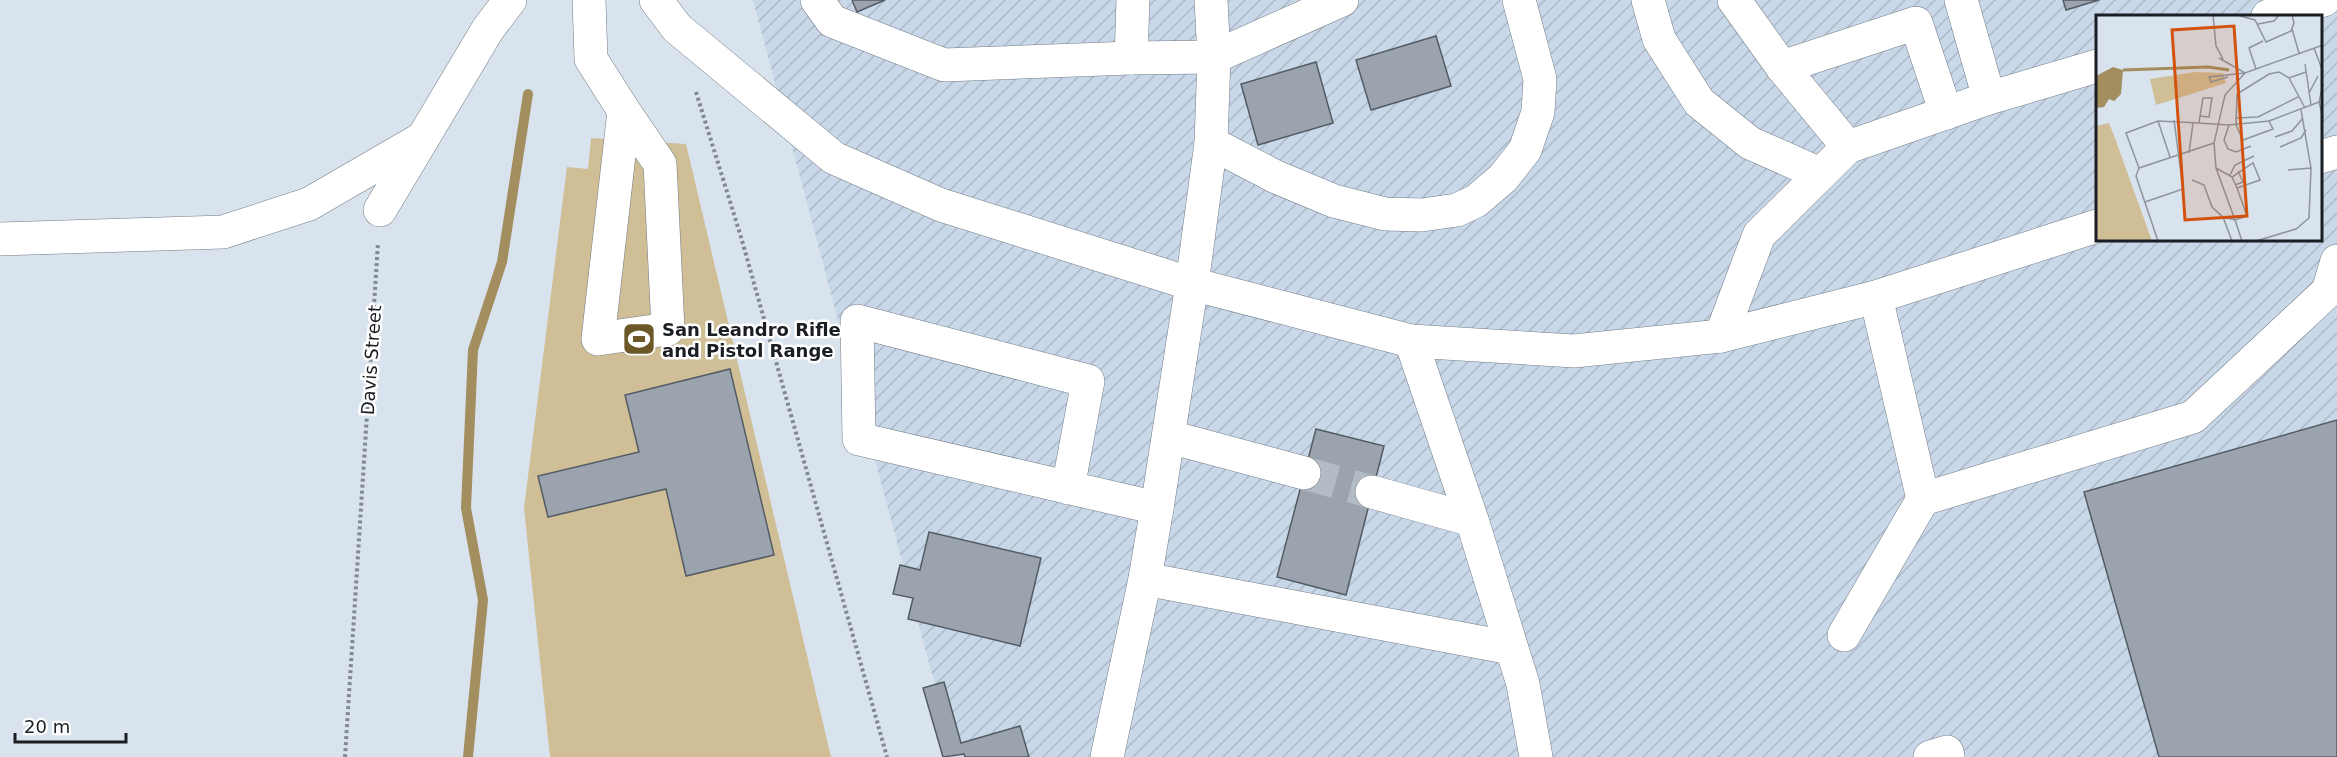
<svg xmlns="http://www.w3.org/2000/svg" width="2337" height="757" viewBox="0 0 2337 757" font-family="'DejaVu Sans',sans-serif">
<defs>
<pattern id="industrial-furrows" width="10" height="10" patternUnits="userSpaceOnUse" patternTransform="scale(1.5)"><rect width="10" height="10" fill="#c9d8e9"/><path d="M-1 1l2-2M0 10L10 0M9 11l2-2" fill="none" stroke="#acb9c8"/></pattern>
</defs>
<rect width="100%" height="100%" fill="#d9e3ee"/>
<path fill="url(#industrial-furrows)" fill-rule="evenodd" d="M753 0H2337V757H954ZM2097 16H2320V240H2097Z"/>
<path fill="#cfbe96" d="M591 138 686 144 831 757H550L524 508 567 167 588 169Z"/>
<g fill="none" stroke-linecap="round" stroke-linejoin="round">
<path stroke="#a28e5f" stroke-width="10" d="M468 757 483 600 466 508 473 350 502 262 528 94"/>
</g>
<g fill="#9ba4ae" stroke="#535c65" stroke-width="1.5">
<path d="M852 0H885L857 12Z"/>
<path d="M2063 0H2099L2066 10Z"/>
<path d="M1436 36 1451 86 1371 110 1356 60Z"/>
<path d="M1316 62 1333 123 1258 145 1241 84Z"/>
<path d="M730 369 774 555 686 576 666 489 548 517 538 476 639 452 625 395Z"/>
<path d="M2337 420V757H2159L2084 492Z"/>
<path d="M1316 429 1384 446 1346 595 1277 577Z"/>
<path d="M929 532 1041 558 1020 646 908 619 913 598 893 594 900 565 920 570Z"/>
<path d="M944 682 961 743 1020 726 1029 757H965L964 754 943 757 923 688Z"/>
</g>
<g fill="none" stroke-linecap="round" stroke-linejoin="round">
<path stroke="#b3bbc5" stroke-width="33" stroke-dasharray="33 16" stroke-linecap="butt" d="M1304 473 1372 492"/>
<g stroke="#737c86" stroke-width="34">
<g id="minor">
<path d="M589 0 591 59 624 111 660 164 668 329 598 339 624 111"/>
<path d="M656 0 677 28 834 158 941 205 1192 284 1411 341 1574 351 1721 336 1876 297 2097 226"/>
<path d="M817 0 832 21 944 65 1131 58 1214 57 1342 0"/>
<path d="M1648 0 1659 39 1699 102 1750 143 1820 174"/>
<path d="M1734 0 1782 67 1848 147"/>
<path d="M2268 16 2324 0"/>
<path d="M1131 58 1133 0"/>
<path d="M1782 67 1916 23 1946 113"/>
<path d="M1989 98 2097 66"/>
<path d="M1211 143 1276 177 1334 201 1385 214 1422 215 1457 210 1476 201 1503 178 1525 150 1538 112 1540 79 1519 0"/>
<path d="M2320 157 2337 152"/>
<path d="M380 210 488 29 510 0"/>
<path d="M0 239 223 232 309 204 423 138"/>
<path d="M1876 297 1923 499"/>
<path d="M1721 336 1759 235 1848 147 1989 98 1961 0"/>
<path d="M1411 341 1472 520 1523 684 1536 757"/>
<path d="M1170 437 1304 473"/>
<path d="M1068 488 1088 381 857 321 859 439 1157 508 1192 284 1211 143 1214 57 1211 0"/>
<path d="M1372 492 1472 520"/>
<path d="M1145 579 1511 648"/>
<path d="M1844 635 1923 499 2193 417 2328 291 2337 261"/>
<path d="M1107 757 1145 579 1157 508"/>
<path d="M1930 757 1947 752 1948 757"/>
</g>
</g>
<g stroke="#828990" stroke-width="4" stroke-dasharray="3 3" stroke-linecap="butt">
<path d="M696 92 741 237 887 757"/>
<path d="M345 757 378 243"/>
</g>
<use href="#minor" stroke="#fff" stroke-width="33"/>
</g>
<defs>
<g id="stadium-square" transform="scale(1.725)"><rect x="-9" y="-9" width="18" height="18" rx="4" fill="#6c5827" stroke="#fff"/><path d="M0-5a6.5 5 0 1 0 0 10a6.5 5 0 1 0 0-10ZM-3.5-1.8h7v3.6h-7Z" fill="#fff"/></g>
</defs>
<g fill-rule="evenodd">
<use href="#stadium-square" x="639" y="339"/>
</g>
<g text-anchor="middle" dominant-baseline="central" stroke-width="5" stroke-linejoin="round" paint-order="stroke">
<g font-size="18" font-weight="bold" fill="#1a1d21" stroke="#fff" text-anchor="start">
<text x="662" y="329">San Leandro Rifle<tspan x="662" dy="21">and Pistol Range</tspan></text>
</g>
<g font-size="18" fill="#1a1d21" stroke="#fff">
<text transform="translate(371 360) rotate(-86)">Davis Street</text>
</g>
</g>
<g transform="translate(2096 15)">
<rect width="226" height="226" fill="#d9e3ee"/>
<path d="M13 108 20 126 56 226H0V111Z" fill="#cfbe96"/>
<path d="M99 57 127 58 130 68 60 90 54 64Z" fill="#cfbe96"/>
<path d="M17 52 27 55 25 79 18 86 13 84 8 92 0 93V61Z" fill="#a28e5f"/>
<path fill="none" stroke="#a28e5f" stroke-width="3" d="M27 55 112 52 133 55"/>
<path fill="none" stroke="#8d949c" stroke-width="1.5" d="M117 0 120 31 127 44M141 0 159 5 170 27 195 16 198 8 196 0M162 9 178 6 183 0M196 14 203 38M218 33 227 57M123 43 149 58 227 30M209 49 215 90M160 54 153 33 167 26M132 62 115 67 113 62 149 58M193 63 209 93M227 69 223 87 227 103M213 78 222 61M104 101 113 102 116 83H107L104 101 103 108 133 110 173 106 223 87M139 103 162 102 202 82M62 106 74 142M173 106 177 114 147 125 140 110 141 79 173 59 183 57 193 63 210 57M103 108 62 106 30 118 43 153 118 128M133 110 128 125 132 134 140 137 155 131M179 122 196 116 207 103M184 132 205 123 210 115M93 138 97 108M43 153 40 161 62 226M120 153 136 162 157 148 164 165 141 173 136 162M192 155 215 153M134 160 139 150 158 141M96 165 108 170 116 192 127 202 139 205 120 153 118 128 129 80 149 58M139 170 147 167 142 156M141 173 151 201 139 205 146 226M49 187 87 174 78 105M127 202 136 226M160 226 200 214 213 203 215 153 205 95"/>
<path fill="#d3530e" fill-opacity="0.15" stroke="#d3530e" stroke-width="3" d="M138 11 151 201 89 205 76 15Z"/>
<rect width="226" height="226" fill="none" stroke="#1a1d21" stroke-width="3"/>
</g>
<path d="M15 733v9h111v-9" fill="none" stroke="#1a1d21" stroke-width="3"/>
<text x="24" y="733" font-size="18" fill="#1a1d21" stroke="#ffffff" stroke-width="4.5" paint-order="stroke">20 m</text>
</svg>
